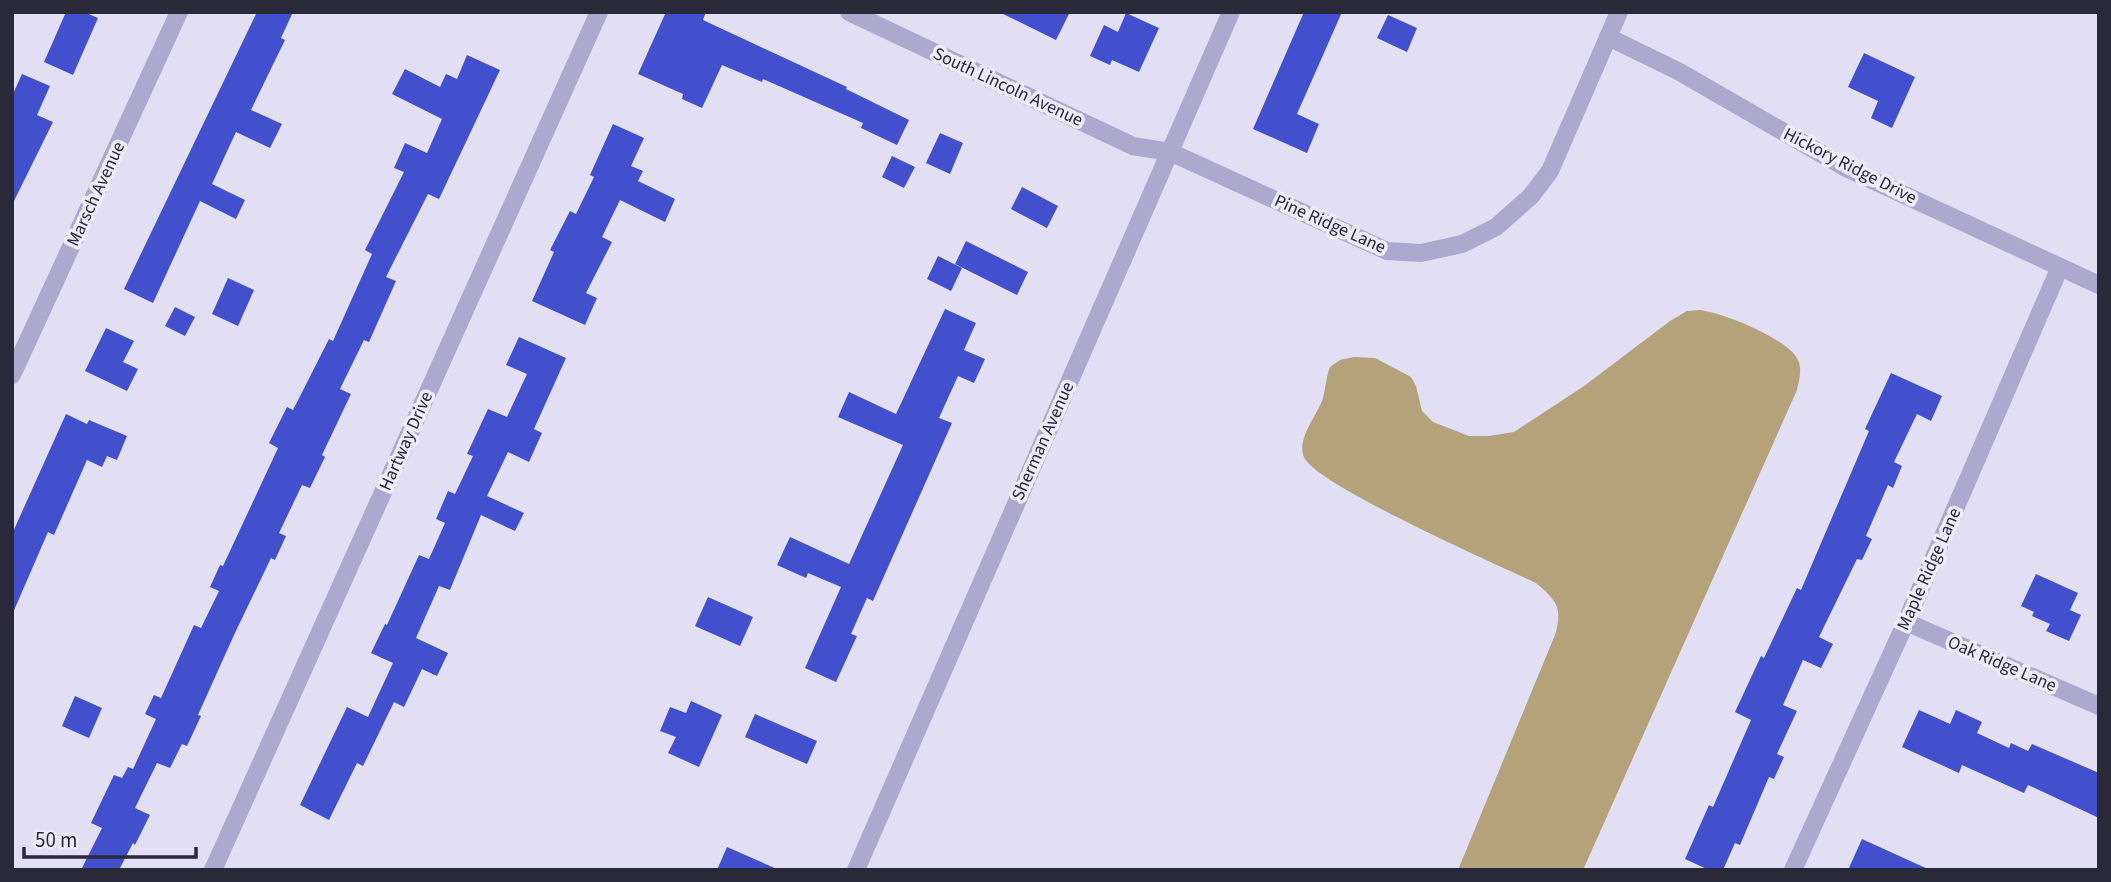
<svg xmlns="http://www.w3.org/2000/svg" width="2111" height="882" viewBox="0 0 2111 882" font-family="'Source Sans 3',sans-serif">
<rect width="100%" height="100%" fill="#e2def4"/>
<path fill="#b4a27a" d="M1700 310C1723 313 1784 337 1797 358 1803 368 1799 379 1797 390L1583 870H1458L1555 635C1563 608 1557 601 1536 583 1500 566 1314 484 1304 457 1296 438 1318 415 1323 398 1326 387 1326 377 1330 367L1340 360 1354 357 1375 358 1411 377 1416 386 1422 411 1433 422 1469 436H1489L1514 432 1584 386 1670 321 1687 311Z"/>
<g fill="#4250ce">
<path d="M66 12H84L98 18 73 75 44 62Z"/>
<path d="M257 12H293L281 38 285 40 251 110 282 124 270 148 236 132 212 184 245 200 236 219 200 201 153 303 124 289Z"/>
<path d="M666 12H706L703 20 847 87 846 89 909 120 897 145 861 128 863 123 763 79 762 82 722 65 702 108 682 99 683 94 638 74Z"/>
<path d="M999 12H1070L1056 40Z"/>
<path d="M1304 12H1342L1297 114 1319 124 1307 153 1253 129Z"/>
<path d="M1126 13 1159 28 1139 72 1112 60 1110 65 1090 56 1104 25 1118 32Z"/>
<path d="M1388 15 1417 28 1407 52 1377 38Z"/>
<path d="M1864 53 1915 77 1892 128 1871 118 1878 101 1848 87Z"/>
<path d="M467 55 500 70 439 199 428 194 386 277 396 281 369 342 364 340 340 389 351 394 322 455 325 457 310 488 302 485 279 533 286 536 275 560 271 558 234 635 198 715 201 716 187 746 182 744 170 768 157 763 135 808 150 815 135 845 133 843 119 870H81L102 828 91 823 114 775 122 778 128 767 133 769 156 719 145 714 154 695 161 698 194 625 201 628 219 591 210 587 220 565 223 566 278 448 269 443 287 407 293 410 329 339 333 341 372 254 365 250 404 172 394 168 405 143 427 153 442 119 392 94 405 69 440 87 446 74 457 79Z"/>
<path d="M22 74 50 86 37 115 53 122 12 205V96Z"/>
<path d="M613 124 644 138 631 166 643 171 638 181 675 199 665 222 620 200 602 237 612 242 586 293 597 298 585 325 532 301 554 252 550 250 570 211 576 214 594 177 590 175Z"/>
<path d="M940 133 963 143 950 174 926 163Z"/>
<path d="M892 156 915 167 904 188 882 177Z"/>
<path d="M1022 187 1058 206 1047 228 1011 209Z"/>
<path d="M966 241 1028 272 1017 295 955 264Z"/>
<path d="M938 256 962 268 951 291 927 279Z"/>
<path d="M228 278 254 290 238 326 212 314Z"/>
<path d="M175 307 195 317 185 336 165 326Z"/>
<path d="M945 309 976 323 964 350 985 359 974 383 958 376 939 418 952 423 873 601 867 598 851 634 857 636 836 682 805 668 841 587 808 573 806 578 777 565 790 537 849 564 903 445 838 417 849 392 896 414Z"/>
<path d="M106 328 134 341 123 362 138 369 127 391 85 371Z"/>
<path d="M519 337 566 358 534 429 542 433 529 462 508 452 487 496 524 513 515 531 481 515 450 590 439 586 416 638 448 653 437 676 422 669 404 707 394 702 363 766 357 763 329 820 300 805 347 707 368 717 393 663 371 653 385 624 387 625 419 555 429 559 445 523 436 519 448 491 455 494 473 456 467 454 488 409 507 417 527 374 506 365Z"/>
<path d="M1891 373 1942 396 1931 421 1917 414 1894 462 1902 466 1893 488 1888 485 1866 536 1872 539 1862 560 1857 559 1819 637 1833 644 1821 668 1803 660 1783 705 1797 711 1777 754 1784 757 1774 779 1769 777 1740 845 1735 843 1723 870H1709L1685 859 1709 805 1713 807 1751 720 1735 712 1761 656 1764 658 1797 588 1801 590 1869 431 1865 429Z"/>
<path d="M66 414 87 424 89 420 127 436 117 460 107 456 102 467 87 460 54 535 48 532 12 615V534Z"/>
<path d="M2036 574 2078 593 2070 610 2081 615 2069 641 2046 631 2050 624 2032 616 2034 612 2021 606Z"/>
<path d="M708 597 753 617 740 646 695 626Z"/>
<path d="M75 696 102 708 89 738 62 726Z"/>
<path d="M691 701 722 715 699 767 668 753 676 737 660 731 670 707 686 713Z"/>
<path d="M1919 710 1950 724 1956 710 1982 722 1977 733 2009 748 2011 743 2028 751 2032 744 2099 773V818L2028 785 2024 793 1962 765 1959 773 1902 747Z"/>
<path d="M755 714 817 741 807 764 745 737Z"/>
<path d="M1862 839 1930 870H1848Z"/>
<path d="M727 847 779 870H717Z"/>
</g>
<g fill="none" stroke-linecap="round" stroke-linejoin="round">
<g stroke="#ada8ce" stroke-width="18">
<path d="M1608 37 1678 71 1846 168 2099 285"/>
<path d="M1170 152 1387 251 1421 253 1462 244 1496 227 1531 196 1550 171 1619 12"/>
<path d="M12 375 179 12"/>
<path d="M1906 622 2099 706"/>
<path d="M213 870 599 12"/>
<path d="M1793 870 1906 622 2060 267"/>
</g>
<g stroke="#ada8ce" stroke-width="18">
<path d="M849 12 1133 146 1170 152"/>
<path d="M856 870 1231 12"/>
</g>
</g>
<g text-anchor="middle" dominant-baseline="central" stroke-width="7" stroke-linejoin="round" paint-order="stroke">
<g font-size="18" fill="#29293a" stroke="#eeebfb">
<text transform="translate(1008 87) rotate(25)">South Lincoln Avenue</text>
<text transform="translate(1850 166) rotate(27)">Hickory Ridge Drive</text>
<text transform="translate(96 194) rotate(-65)">Marsch Avenue</text>
<text transform="translate(1330 224) rotate(24)">Pine Ridge Lane</text>
<text transform="translate(406 441) rotate(-66)">Hartway Drive</text>
<text transform="translate(1043 441) rotate(-66)">Sherman Avenue</text>
<text transform="translate(1929 569) rotate(-66)">Maple Ridge Lane</text>
<text transform="translate(2002 664) rotate(23)">Oak Ridge Lane</text>
</g>
</g>
<rect width="2111" height="882" fill="none" stroke="#29293a" stroke-width="28"/>
<path d="M24 847v10h172v-10" fill="none" stroke="#29293a" stroke-width="3.5"/>
<text x="35" y="847" font-size="21" fill="#29293a" stroke="#eeebfb" stroke-width="5" paint-order="stroke">50 m</text>
</svg>
